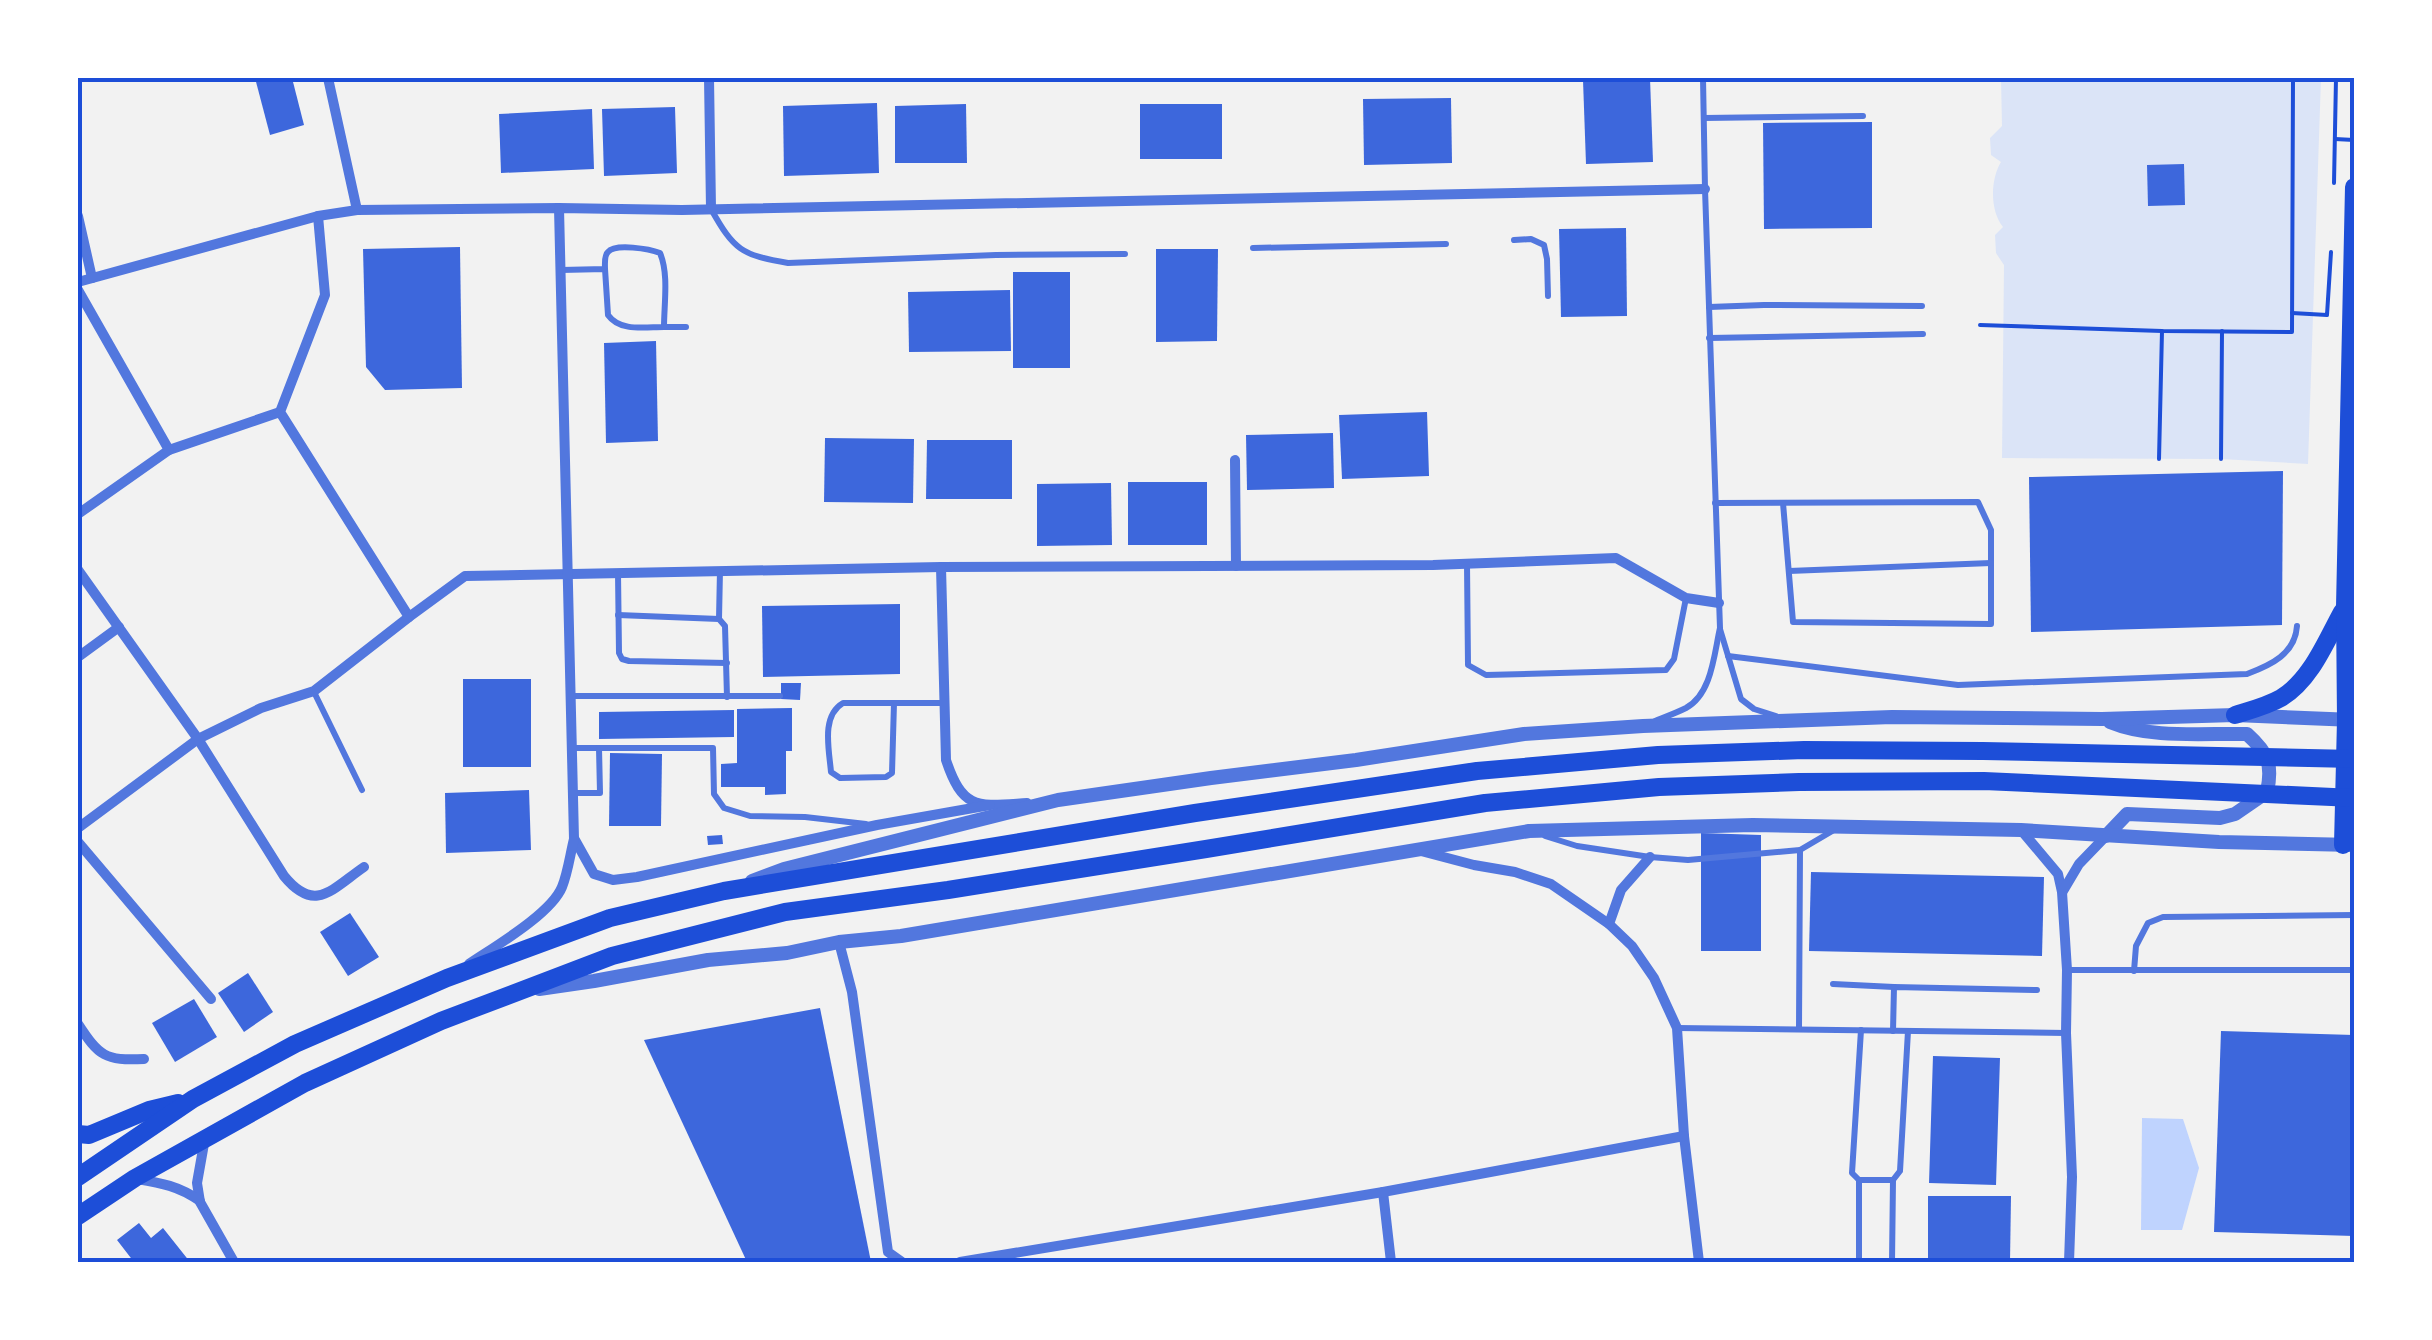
<svg xmlns="http://www.w3.org/2000/svg" width="2432" height="1340" viewBox="0 0 2432 1340" font-family="'Titillium Web',sans-serif">
<rect width="100%" height="100%" fill="#f2f2f2"/>
<path fill="#dbe4f7" d="M2001 78H2321L2308 464 2221 459 2002 458 2004 265 1996 253 1995 235 2003 227C1990 211 1990 180 2001 162L1991 155 1990 138 2002 126Z"/>
<path fill="#bfd3fe" d="M2142 1118 2183 1119 2199 1168 2182 1230H2141Z"/>
<g fill="#3d67dc">
<path d="M255 78H292L304 125 270 135Z"/>
<path d="M1650 78 1653 162 1586 164 1583 80Z"/>
<path d="M1451 98 1452 163 1364 165 1363 99Z"/>
<path d="M877 103 879 173 784 176 783 106Z"/>
<path d="M966 104 967 163H895V106Z"/>
<rect x="1140" y="104" width="82" height="55"/>
<path d="M675 107 677 173 604 176 602 109Z"/>
<path d="M592 109 594 169 501 173 499 114Z"/>
<path d="M1872 122V228L1764 229 1763 123Z"/>
<path d="M2184 164 2185 205 2148 206 2147 165Z"/>
<path d="M1626 228 1627 316 1561 317 1559 229Z"/>
<path d="M460 247 462 388 385 390 366 367 363 249Z"/>
<path d="M1156 249H1218L1217 341 1156 342Z"/>
<rect x="1013" y="272" width="57" height="96"/>
<path d="M1010 290 1011 351 909 352 908 292Z"/>
<path d="M656 341 658 441 606 443 604 343Z"/>
<path d="M1427 412 1429 476 1342 479 1339 415Z"/>
<path d="M1333 433 1334 488 1247 490 1246 435Z"/>
<path d="M825 438 914 439 913 503 824 502Z"/>
<path d="M927 440H1012V499H926Z"/>
<path d="M2283 471 2282 625 2031 632 2029 477Z"/>
<rect x="1128" y="482" width="79" height="63"/>
<path d="M1111 483 1112 545 1037 546V484Z"/>
<path d="M900 604V674L763 677 762 606Z"/>
<rect x="463" y="679" width="68" height="88"/>
<path d="M781 683H801L800 700 781 699Z"/>
<path d="M792 708V751H786V794L765 795V787H721V764L737 763V709Z"/>
<path d="M734 710V737L599 739V712Z"/>
<path d="M610 753 662 754 661 826H609Z"/>
<path d="M529 790 531 850 446 853 445 793Z"/>
<path d="M1701 833 1761 835V951H1701Z"/>
<path d="M722 835 723 844 708 845 707 836Z"/>
<path d="M1811 872 2044 877 2042 956 1809 951Z"/>
<path d="M350 913 379 957 348 976 320 932Z"/>
<path d="M248 973 273 1012 244 1032 218 993Z"/>
<path d="M194 999 217 1037 175 1062 152 1023Z"/>
<path d="M820 1008 871 1262H747L644 1040Z"/>
<path d="M2221 1031 2354 1035V1236L2214 1232Z"/>
<path d="M1933 1056 2000 1058 1996 1185 1929 1183Z"/>
<path d="M1928 1196H2011L2010 1262H1928Z"/>
<path d="M139 1223 151 1238 163 1228 190 1262H134L117 1240Z"/>
</g>
<g fill="none" stroke-linecap="round" stroke-linejoin="round">
<g stroke="#1d4ed8" stroke-width="4">
<path d="M2335 139 2354 140"/>
<path d="M2334 183 2336 78"/>
<path d="M2292 313 2327 315 2331 252"/>
<path d="M1980 325 2162 331 2292 332 2293 78"/>
<path d="M2159 459 2162 331"/>
<path d="M2221 459 2222 331"/>
</g>
<g stroke="#5277de" stroke-width="6">
<path d="M1704 118 1863 116"/>
<path d="M711 209C734 250 741 255 788 263L996 255 1125 254"/>
<path d="M1514 240 1531 239 1544 245 1547 259 1548 296"/>
<path d="M1253 248 1446 244"/>
<path d="M561 270 605 269C605 264 604 255 608 252 615 243 650 249 660 253 669 274 664 304 664 327 645 327 620 332 608 315L605 269"/>
<path d="M1709 307 1764 305 1922 306"/>
<path d="M664 327H686"/>
<path d="M1709 338 1923 334"/>
<path d="M1715 503 1978 502 1991 530V624L1793 622 1783 503"/>
<path d="M1467 564 1468 665 1486 675 1666 670 1674 659 1686 598"/>
<path d="M1789 571 1991 563"/>
<path d="M618 573 619 653 622 659 629 661 727 663"/>
<path d="M618 615 719 619 725 626 727 697"/>
<path d="M719 619 720 570"/>
<path d="M1720 629 1741 699 1754 709 1776 716"/>
<path d="M1728 656 1958 685 2247 674C2271 665 2295 654 2297 626"/>
<path d="M314 692 362 790"/>
<path d="M571 696H780"/>
<path d="M894 703 892 773 886 777 840 778 831 772C829 749 821 716 843 703H943"/>
<path d="M1655 721C1665 717 1676 713 1686 708 1712 694 1714 654 1720 628L1705 189 1703 78"/>
<path d="M572 748H599"/>
<path d="M574 793H600L599 748H713L714 794 724 808 750 816 805 817 866 824"/>
<path d="M1545 836 1577 846 1650 857 1688 860 1800 850 1834 830"/>
<path d="M2068 970H2354"/>
<path d="M2134 971 2136 946 2148 923 2163 917 2354 915"/>
<path d="M1833 984 1894 987"/>
<path d="M1677 1028 2066 1033"/>
<path d="M1799 1029 1800 850"/>
<path d="M1861 1030 1852 1173 1859 1180H1893L1900 1171 1908 1031"/>
<path d="M1893 1031 1894 987 2037 990"/>
<path d="M1859 1180V1262"/>
<path d="M1892 1262 1893 1180"/>
</g>
<g stroke="#5277de" stroke-width="10">
<path d="M328 78 357 210"/>
<path d="M709 78 711 209"/>
<path d="M78 216 92 278"/>
<path d="M318 216 325 295 280 412 409 617 465 576 941 567 1433 565 1616 558 1686 598 1719 603"/>
<path d="M78 282 318 216 357 210 559 208 682 210 1705 189"/>
<path d="M78 290 169 450 280 412"/>
<path d="M1235 460 1236 566"/>
<path d="M78 514 169 450"/>
<path d="M941 567 946 760C963 811 978 806 1027 803"/>
<path d="M78 570 198 739 284 876C315 914 332 889 364 867"/>
<path d="M78 657 119 627"/>
<path d="M78 828 198 739 261 708 314 691 409 617"/>
<path d="M2021 830 2058 874 2062 892 2067 970 2066 1033 2072 1177 2069 1262"/>
<path d="M575 840 594 874 613 880 637 877 877 825 990 805"/>
<path d="M78 842 211 999"/>
<path d="M1421 851 1474 865 1515 872 1551 884 1609 924"/>
<path d="M1650 857 1621 890 1609 924 1632 946 1654 978 1677 1028 1684 1136 1699 1262"/>
<path d="M2063 891 2079 864 2106 836"/>
<path d="M839 942 852 992 888 1252 902 1262"/>
<path d="M469 964C494 947 551 914 562 887 568 872 570 855 574 839L559 208"/>
<path d="M78 1024C99 1056 105 1061 144 1059"/>
<path d="M205 1138 197 1183 200 1202 234 1262"/>
<path d="M137 1179C161 1183 179 1186 200 1201"/>
<path d="M1383 1192 1391 1262"/>
<path d="M960 1262 1383 1192 1684 1136"/>
</g>
<g stroke="#5277de" stroke-width="14">
<path d="M2106 836 2127 814 2220 818 2235 814 2267 792C2273 764 2268 753 2247 734 2203 733 2151 739 2110 722"/>
<path d="M752 881 784 869 1058 800 1211 778 1356 760 1524 734 1643 726 1892 717 2102 719 2235 715 2354 720"/>
<path d="M539 989 594 981 708 960 787 953 839 942 901 936 1529 831 1753 825 2021 830 2219 842 2354 845"/>
</g>
<g stroke="#1d4ed8" stroke-width="18">
<path d="M2235 715C2251 710 2267 706 2281 698 2311 680 2326 641 2342 612"/>
<path d="M2343 845 2346 720 2345 607 2354 187"/>
</g>
<g stroke="#1d4ed8" stroke-width="18">
<path d="M78 1134 89 1135 149 1110 178 1103"/>
<path d="M78 1177 193 1099 295 1044 447 978 610 918 724 891 1195 813 1477 771 1658 755 1804 750 1983 751 2354 759"/>
<path d="M78 1216 135 1178 305 1083 441 1021 612 956 785 912 948 890 1206 849 1485 803 1659 787 1799 782 1984 781 2354 798"/>
</g>
</g>
<rect width="2432" height="1340" fill="none" stroke="#ffffff" stroke-width="160"/>
<rect x="80" y="80" width="2272" height="1180" fill="none" stroke="#1d4ed8" stroke-width="4"/>
</svg>
